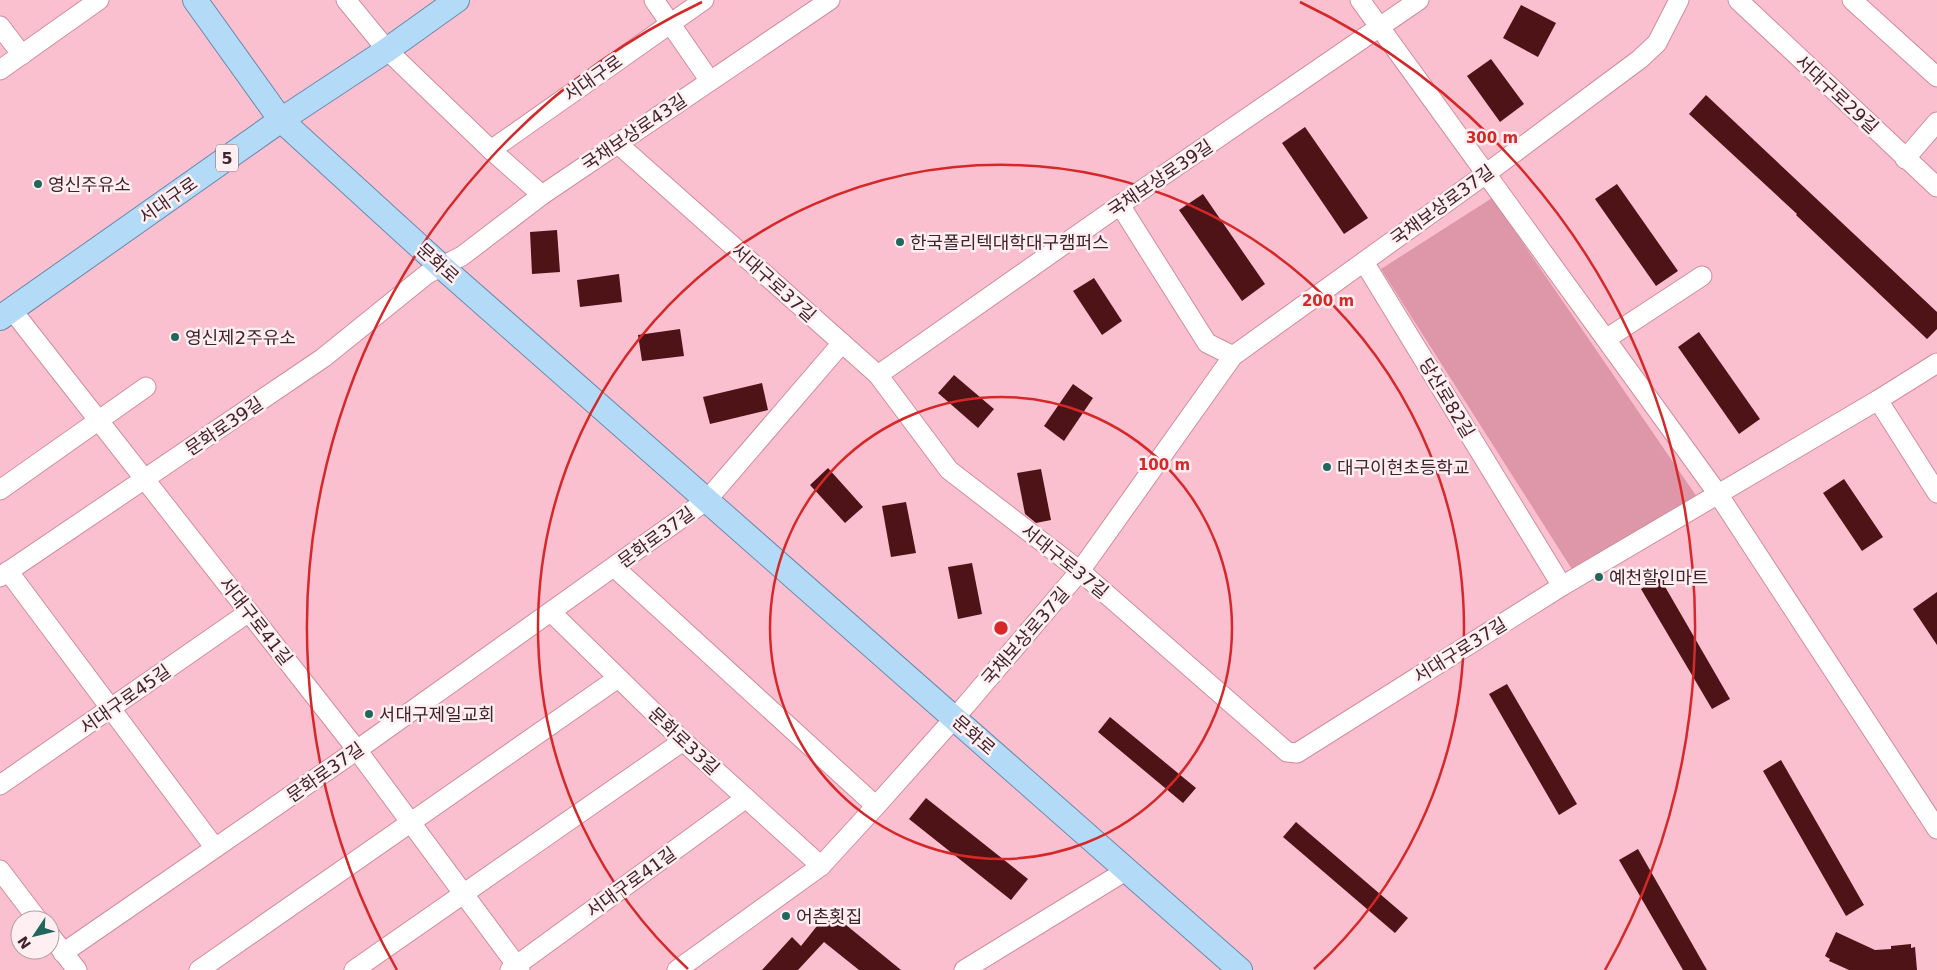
<svg xmlns="http://www.w3.org/2000/svg" width="1937" height="970" viewBox="0 0 1937 970" font-family="'DejaVu Sans','Noto Sans KR',sans-serif">
<rect width="100%" height="100%" fill="#fbc0cf"/>
<path fill="#de96a9" d="M1492 198 1697 497 1575 574 1381 269Z"/>
<g fill="#4d1316">
<path d="M1521 5 1556 23 1538 57 1503 38Z"/>
<path d="M1491 59 1524 104 1500 122 1467 76Z"/>
<path d="M1706 95 1937 312V329L1927 339 1796 215 1797 214 1689 114Z"/>
<path d="M1305 127 1368 218 1344 234 1282 143Z"/>
<path d="M1617 184 1678 271 1656 286 1595 199Z"/>
<path d="M1203 194 1265 284 1242 301 1179 210Z"/>
<path d="M557 230 560 272 532 274 530 232Z"/>
<path d="M619 274 622 302 580 307 577 280Z"/>
<path d="M1094 278 1122 321 1102 335 1073 291Z"/>
<path d="M680 329 684 356 642 361 638 335Z"/>
<path d="M1699 332 1760 419 1739 434 1678 347Z"/>
<path d="M954 375 994 409 978 428 938 393Z"/>
<path d="M762 383 768 410 710 424 703 397Z"/>
<path d="M1073 384 1093 398 1064 441 1044 426Z"/>
<path d="M828 468 863 507 845 523 810 485Z"/>
<path d="M1041 469 1051 520 1036 523 1025 514 1017 473Z"/>
<path d="M1844 479 1883 537 1862 551 1823 493Z"/>
<path d="M906 502 916 553 891 557 882 506Z"/>
<path d="M972 563 982 614 958 619 948 567Z"/>
<path d="M1660 578 1730 699 1712 709 1641 589Z"/>
<path d="M1937 592V645L1913 609Z"/>
<path d="M1507 684 1577 804 1559 815 1489 694Z"/>
<path d="M1110 717 1196 788 1183 803 1098 732Z"/>
<path d="M1781 760 1864 905 1846 916 1763 771Z"/>
<path d="M926 798 1028 879 1011 900 909 819Z"/>
<path d="M1296 822 1408 918 1395 933 1283 837Z"/>
<path d="M1638 849 1707 970H1683L1619 860Z"/>
<path d="M829 911 901 970H859L824 942 798 970H762L792 937 801 946Z"/>
<path d="M1836 932 1875 950 1891 949V946L1911 944V948L1915 947 1917 970H1849L1829 961 1830 959 1825 956Z"/>
</g>
<g fill="none" stroke-linecap="round" stroke-linejoin="round">
<g stroke="#d08c9e" stroke-width="21">
<g id="minor">
<path d="M346 0 387 50 491 150 542 195"/>
<path d="M654 0 710 81"/>
<path d="M1360 0 1718 494 1937 829"/>
<path d="M1738 0 1937 187"/>
<path d="M1852 0 1937 77"/>
<path d="M0 26 22 55"/>
<path d="M0 70 99 0"/>
<path d="M617 143 878 375 949 470 1080 571 1287 752 1297 753 1562 586 1878 400 1937 363"/>
<path d="M491 150 704 0"/>
<path d="M1905 159 1937 122"/>
<path d="M1120 205 1207 343 1233 356"/>
<path d="M1364 262 1562 586"/>
<path d="M12 310 357 750 520 970"/>
<path d="M1606 339 1702 276"/>
<path d="M878 375 1120 205 1419 0"/>
<path d="M1878 400 1937 493"/>
<path d="M0 490 146 387"/>
<path d="M614 567 876 806"/>
<path d="M8 571 215 848"/>
<path d="M0 577 323 358 427 274 462 256 542 195 830 0"/>
<path d="M551 612 683 741 821 866"/>
<path d="M0 785 249 612"/>
<path d="M0 870 38 920"/>
<path d="M50 935 77 970"/>
<path d="M63 953 357 750 707 500 842 343"/>
<path d="M199 970 618 678"/>
<path d="M354 970 683 741"/>
<path d="M510 970 746 798"/>
<path d="M677 970 821 866 876 806 966 705 1080 571 1233 356 1487 173 1640 59 1657 43 1679 0"/>
<path d="M964 970 1127 870"/>
</g>
</g>
<g stroke="#6a8aac" stroke-width="26">
<g id="major">
<path d="M195 0 281 120 442 267 1240 970"/>
<path d="M0 318 281 120 387 50 457 0"/>
</g>
</g>
<use href="#minor" stroke="#fff" stroke-width="19"/>
<use href="#major" stroke="#b3daf7" stroke-width="24"/>
</g>
<g fill="none" stroke="#d62828" stroke-width="2.5">
<circle cx="1001" cy="628" r="231"/>
<path d="M688 969A463 463 0 1 1 1314 969"/>
<path d="M397 970A694 694 0 0 1 702 2M1300 2A694 694 0 0 1 1605 970"/>
</g>
<g fill="#20685e" stroke="#ffeff2" stroke-width="2">
<circle cx="38" cy="184" r="5"/>
<circle cx="900" cy="242" r="5"/>
<circle cx="175" cy="337" r="5"/>
<circle cx="1327" cy="467" r="5"/>
<circle cx="1599" cy="577" r="5"/>
<circle cx="369" cy="714" r="5"/>
<circle cx="786" cy="916" r="5"/>
</g>
<g text-anchor="middle" dominant-baseline="central" stroke-width="5" stroke-linejoin="round" paint-order="stroke">
<rect fill="#ffeff2" stroke="#796167" stroke-width="1" x="216" y="144.5" width="22" height="27" rx="4"/>
<g font-size="16" font-weight="bold" fill="#40242c">
<text x="227" y="158">5</text>
</g>
<g font-size="18" fill="#40242c" stroke="#ffeff2">
<text transform="translate(593 78) rotate(-35)">서대구로</text>
<text transform="translate(1837 94) rotate(43)">서대구로29길</text>
<text transform="translate(634 132) rotate(-34)">국채보상로43길</text>
<text transform="translate(1160 178) rotate(-34)">국채보상로39길</text>
<text transform="translate(168 200) rotate(-35)">서대구로</text>
<text transform="translate(1442 205) rotate(-36)">국채보상로37길</text>
<text transform="translate(438 263) rotate(42)">문화로</text>
<text transform="translate(774 283) rotate(42)">서대구로37길</text>
<text transform="translate(1447 398) rotate(59)">당산로82길</text>
<text transform="translate(224 426) rotate(-34)">문화로39길</text>
<text transform="translate(656 537) rotate(-36)">문화로37길</text>
<text transform="translate(1065 561) rotate(39)">서대구로37길</text>
<text transform="translate(256 621) rotate(52)">서대구로41길</text>
<text transform="translate(1025 636) rotate(-49)">국채보상로37길</text>
<text transform="translate(1460 650) rotate(-32)">서대구로37길</text>
<text transform="translate(125 699) rotate(-35)">서대구로45길</text>
<text transform="translate(974 735) rotate(41)">문화로</text>
<text transform="translate(684 741) rotate(43)">문화로33길</text>
<text transform="translate(325 772) rotate(-35)">문화로37길</text>
<text transform="translate(631 882) rotate(-36)">서대구로41길</text>
</g>
<g font-size="18" fill="#40242c" stroke="#ffeff2" text-anchor="start">
<text x="48" y="184">영신주유소</text>
<text x="910" y="242">한국폴리텍대학대구캠퍼스</text>
<text x="185" y="337">영신제2주유소</text>
<text x="1337" y="467">대구이현초등학교</text>
<text x="1609" y="577">예천할인마트</text>
<text x="379" y="714">서대구제일교회</text>
<text x="796" y="916">어촌횟집</text>
</g>
</g>
<circle cx="1001" cy="628" r="8" fill="#d62828" stroke="#ffeff2" stroke-width="2.5"/>
<g font-size="15" text-anchor="middle" font-weight="bold" fill="#d62828" stroke="#ffeff2" stroke-width="5" stroke-linejoin="round" paint-order="stroke">
<text x="1492" y="143">300 m</text>
<text x="1328" y="306">200 m</text>
<text x="1164" y="470">100 m</text>
</g>
<g transform="translate(35 935) rotate(235)"><circle r="24" fill="#ffeff2" stroke="#b39ea3"/>
<path d="M0-4L9 19L0 12L-9 19Z" fill="#20685e"/>
<text y="-8" font-size="14" font-weight="bold" text-anchor="middle" fill="#40242c">N</text>
</g>
</svg>
